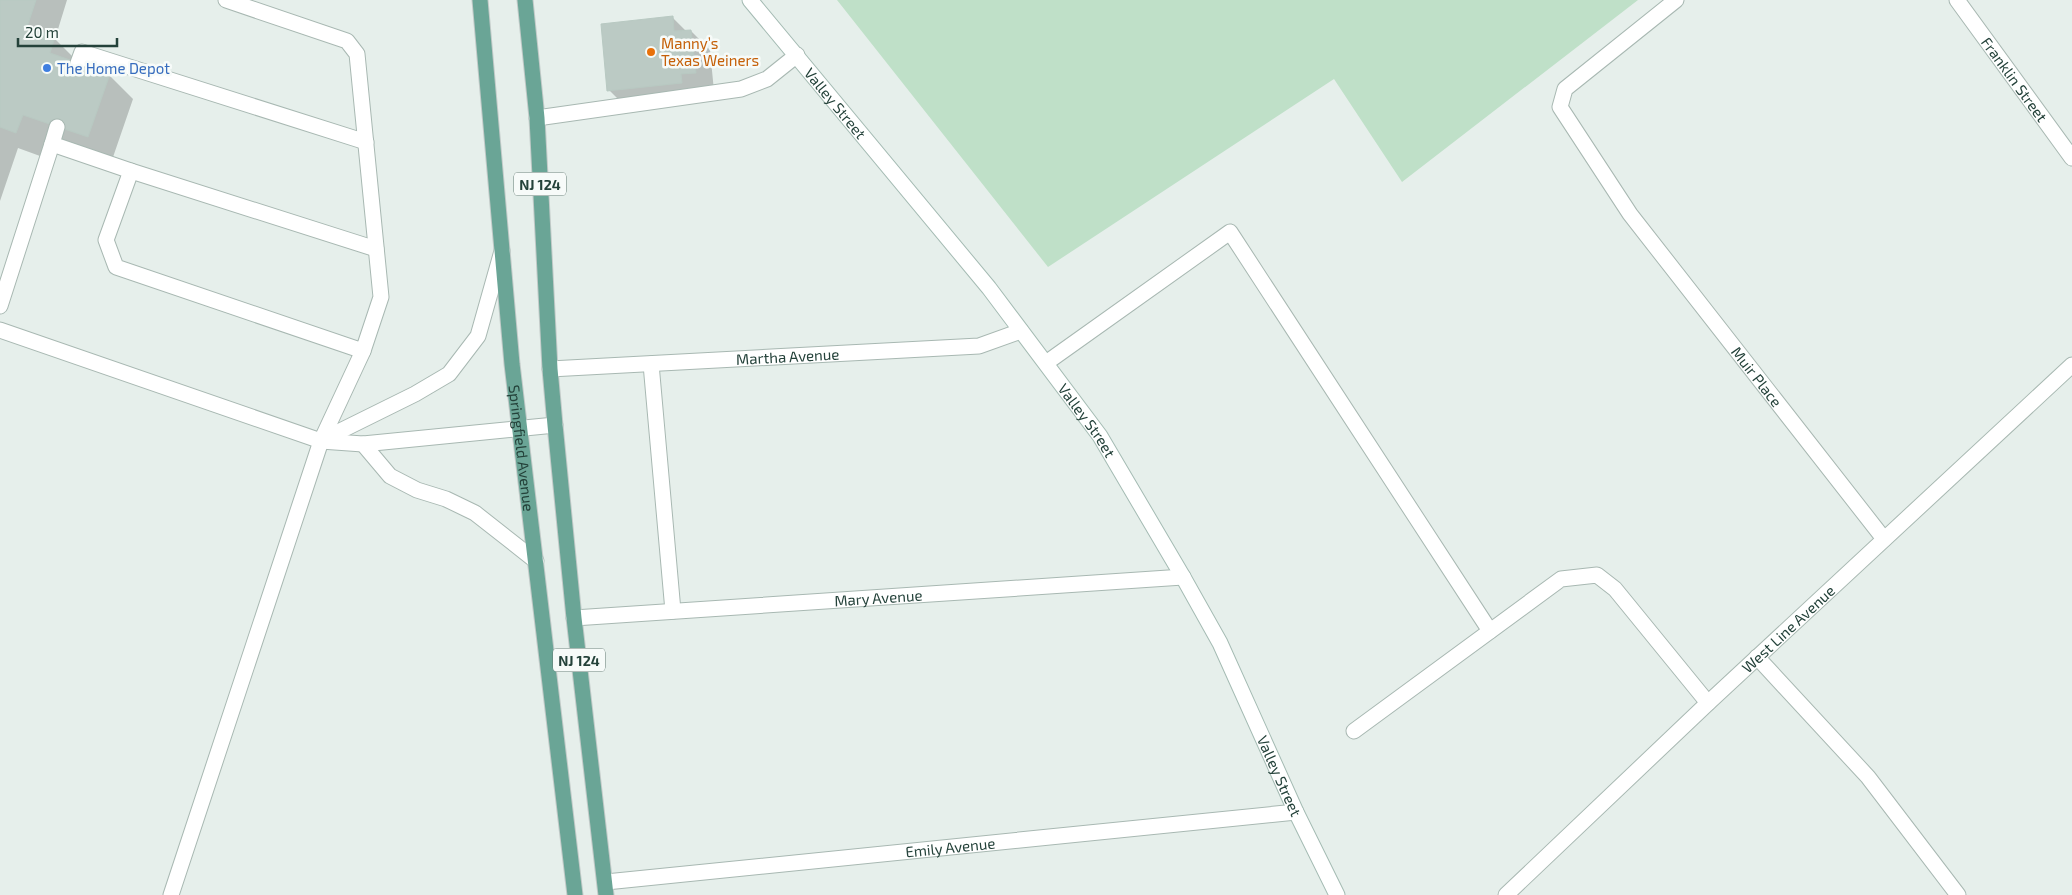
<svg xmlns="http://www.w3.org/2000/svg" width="2072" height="895" viewBox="0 0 2072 895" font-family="'Exo 2',sans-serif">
<rect width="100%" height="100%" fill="#e6efeb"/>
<path fill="#bfe0c8" d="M837 0H1638L1402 182 1334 79 1048 267Z"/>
<g fill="#0003">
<path d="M0 0H67L55 39 78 62V64L109 75 133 99 112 160 47 138 40 156 18 148 0 201Z"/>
<path d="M672 17 686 31H691L710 50 714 91 628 109 609 90Z"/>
</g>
<g fill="#bbcac4" stroke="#b8c9c2">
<path d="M0 0H36L27 27 55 37 50 53 110 74 88 137 23 115 16 133 0 127Z"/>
<path d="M673 16 674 31 691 30 696 73 681 74 682 83 607 91 601 24Z"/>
</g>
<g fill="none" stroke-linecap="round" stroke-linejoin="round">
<g stroke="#a8b8b2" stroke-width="17">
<g id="lane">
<path d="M78 63 82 52 366 142"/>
<path d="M537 118 741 89 767 79 797 55"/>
<path d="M57 127 52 144 131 171 376 249"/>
<path d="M131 171 106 240 116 267 363 351 381 297 357 54 347 41 226 0"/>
<path d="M0 306 52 144"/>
<path d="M0 330 321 441 363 444 555 425"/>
<path d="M1046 363 1230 232 1490 631"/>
<path d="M651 364 673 611"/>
<path d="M322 440 415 394 449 374 478 336 502 251"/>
<path d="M363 444 390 476 417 490 446 499 475 513 536 561"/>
<path d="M1757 657 1868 777 1958 895"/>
<path d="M171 895 321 441 363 351"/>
</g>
</g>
<g stroke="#a8b8b2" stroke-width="17">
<g id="street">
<path id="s1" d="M1676 0 1565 89 1560 107 1630 214 1884 539"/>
<path id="s2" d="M1957 0 2072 158"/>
<path id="s3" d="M550 369 979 346 1021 331"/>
<path id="s4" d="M574 618 1183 577"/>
<path d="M1354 731 1561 579 1597 575 1615 589 1708 703"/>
<path id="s5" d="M606 882 1296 812"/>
<path id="s6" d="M1506 895 1708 703 2072 365"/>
</g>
</g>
<g stroke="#a4bbb3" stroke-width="17">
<g id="secondary">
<path id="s7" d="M750 0 989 288 1100 436 1183 577 1220 643 1296 812 1337 895"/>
</g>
</g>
<g stroke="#c2cac8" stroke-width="17">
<g id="primary">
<path id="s8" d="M480 0 512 364 575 895"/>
<path d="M525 0 537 118 550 369 555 425 574 618 606 895"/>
</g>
</g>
<use href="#lane" stroke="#fff" stroke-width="15"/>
<use href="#street" stroke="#fff" stroke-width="15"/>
<use href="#secondary" stroke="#fff" stroke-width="15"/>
<use href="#primary" stroke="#6aa596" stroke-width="15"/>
</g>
<circle fill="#e8710a" stroke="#f7fbf9" stroke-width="2" cx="651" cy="52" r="5"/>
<circle fill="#3f7fe0" stroke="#f7fbf9" stroke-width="2" cx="47" cy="68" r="5"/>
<g text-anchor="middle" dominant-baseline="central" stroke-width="5" stroke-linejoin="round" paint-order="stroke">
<g fill="#f7fbf9" stroke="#637a73" stroke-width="1">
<rect x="514" y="172.5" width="52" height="23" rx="4"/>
<rect x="553" y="648.5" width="52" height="23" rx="4"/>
</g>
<g font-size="14" font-weight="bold" fill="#24423a">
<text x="540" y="184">NJ 124</text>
<text x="579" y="660">NJ 124</text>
</g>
<g font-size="15" fill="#c56008" stroke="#f7fbf9" text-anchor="start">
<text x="661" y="43">Manny’s<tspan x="661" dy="17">Texas Weiners</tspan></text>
</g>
<g font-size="15" fill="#366cbe" stroke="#f7fbf9" text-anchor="start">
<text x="57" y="68">The Home Depot</text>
</g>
<g font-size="15" fill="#24423a" stroke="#f7fbf9">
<text stroke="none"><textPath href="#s2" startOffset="98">Franklin Street</textPath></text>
<text stroke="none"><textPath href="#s7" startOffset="134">Valley Street</textPath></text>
<text stroke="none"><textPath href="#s3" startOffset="238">Martha Avenue</textPath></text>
<text stroke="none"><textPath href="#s1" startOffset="495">Muir Place</textPath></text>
<text stroke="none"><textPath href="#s7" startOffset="539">Valley Street</textPath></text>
<text stroke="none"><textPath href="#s8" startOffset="450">Springfield Avenue</textPath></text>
<text stroke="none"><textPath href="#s4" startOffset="305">Mary Avenue</textPath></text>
<text stroke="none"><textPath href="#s6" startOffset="388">West Line Avenue</textPath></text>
<text stroke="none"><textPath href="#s7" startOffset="944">Valley Street</textPath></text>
<text stroke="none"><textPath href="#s5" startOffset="346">Emily Avenue</textPath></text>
</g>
</g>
<path d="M18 38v8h99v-8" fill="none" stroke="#24423a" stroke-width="2.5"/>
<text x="25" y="38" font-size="15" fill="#24423a" stroke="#f7fbf9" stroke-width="4" paint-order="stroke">20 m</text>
</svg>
